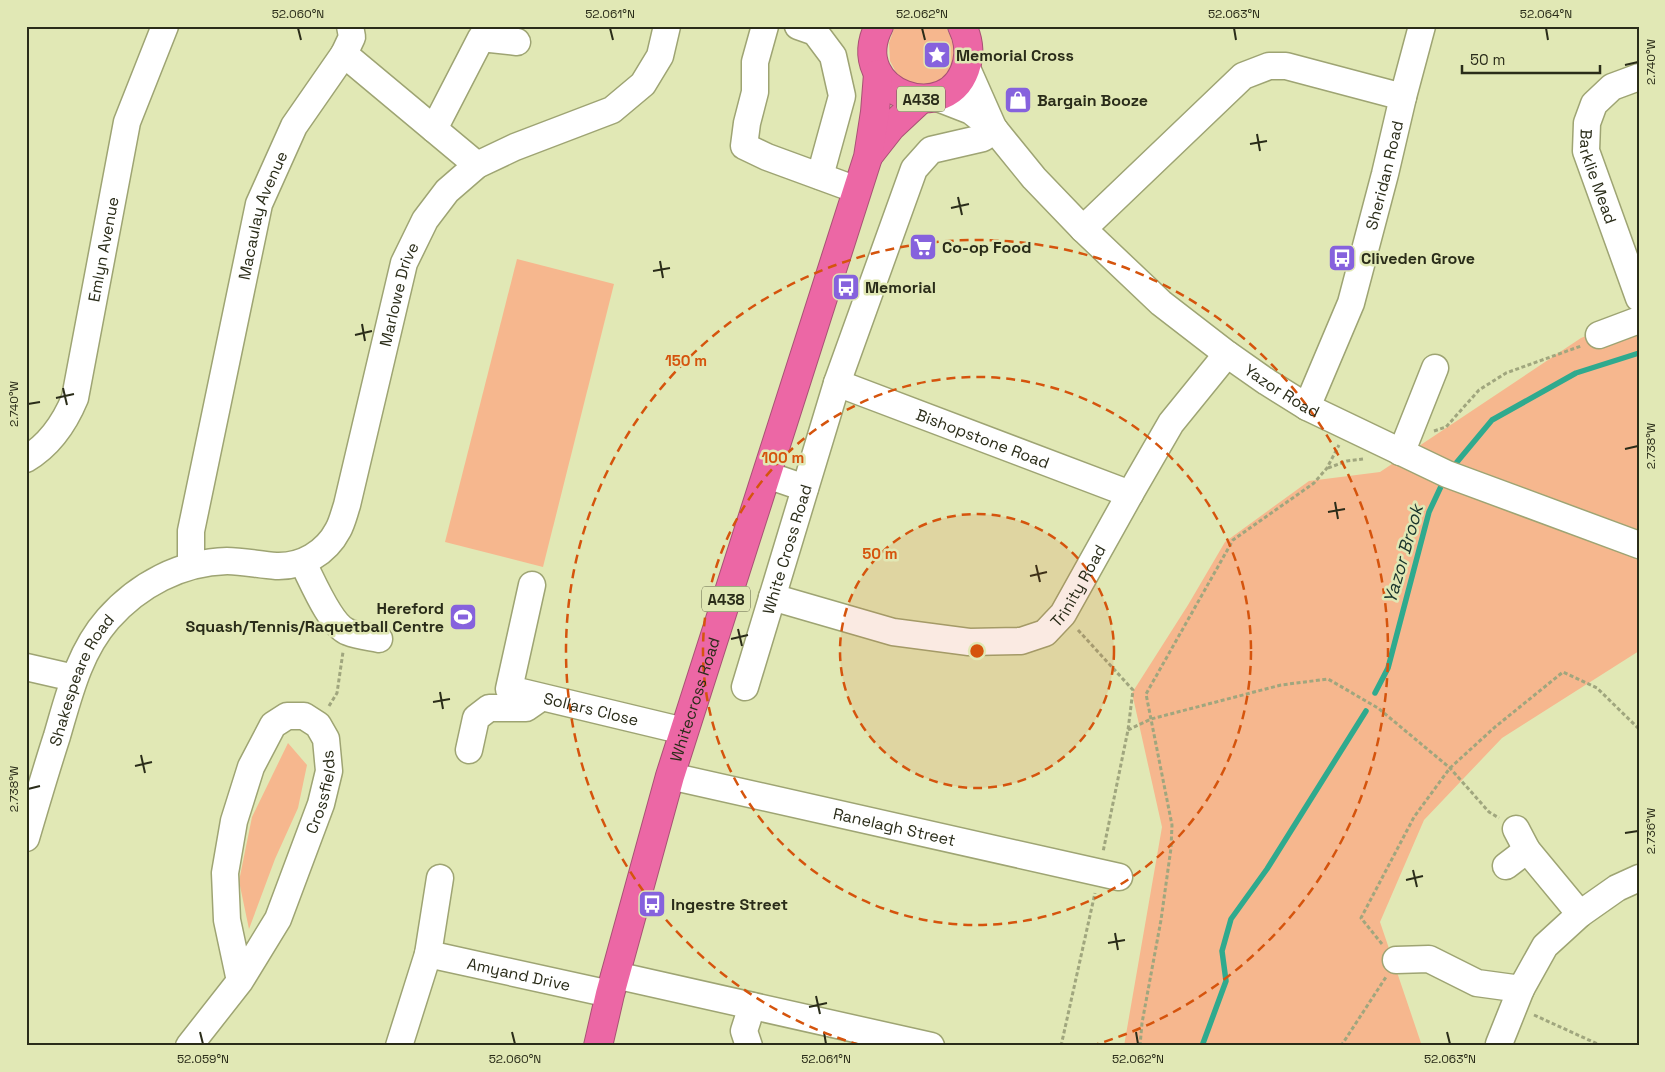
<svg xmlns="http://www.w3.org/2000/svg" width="1665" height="1072" viewBox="0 0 1665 1072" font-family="'Space Grotesk',sans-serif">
<rect width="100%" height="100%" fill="#e1e8b5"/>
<g fill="#f6b78e">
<path d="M895 26H945C954 41 962 67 944 80 938 84 930 86 923 89L899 78 890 61 889 43Z"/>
<path d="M517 259 614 284 543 567 445 542Z"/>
<path d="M1639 315V651L1502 738 1424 820 1380 922 1422 1046H1124L1162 827 1132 693 1188 605 1225 542 1309 481 1380 472 1581 338Z"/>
<path d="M288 743 307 765 298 808 275 859 249 929 239 881 252 817Z"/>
</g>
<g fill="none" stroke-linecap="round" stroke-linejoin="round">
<g stroke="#2faa8e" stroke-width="5.5">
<path d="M1452 468 1492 420 1576 373 1639 353"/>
<path d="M1375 693 1388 668 1429 512 1444 480"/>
<path d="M1202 1046 1226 981 1222 951 1231 919 1267 869 1366 711"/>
<path d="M1417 1046H1418"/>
</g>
<g stroke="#9ea473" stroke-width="29">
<g id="minor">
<path d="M765 26 755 62V92L747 123 744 146 767 157 857 190"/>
<path d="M798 26 815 32 833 56 842 96 820 176"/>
<path d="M344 54 352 37 350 26"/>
<path d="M966 66 993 127"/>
<path id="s1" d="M1639 77 1612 87 1594 104 1587 123 1586 151 1639 298"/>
<path id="s2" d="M935 97 971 111 995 130 1034 178 1083 229 1161 303 1227 354 1267 382 1307 407 1447 474 1639 545"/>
<path d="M434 129 481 38 517 42"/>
<path d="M1083 229 1243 76 1269 66H1286L1403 97"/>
<path d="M1599 335 1639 320"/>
<path id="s3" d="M837 383 1130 494"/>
<path id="s4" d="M1307 407 1351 303 1385 174 1403 97 1422 26"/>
<path d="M1400 452 1406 441 1435 368"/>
<path id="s5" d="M26 459C50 445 65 422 75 398L127 122 165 26"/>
<path d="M767 475 805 488"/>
<path d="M303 563C312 580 330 625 348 632 358 636 369 637 379 639"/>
<path id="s6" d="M191 565V531L259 204 294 126 344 54 477 165"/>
<path id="s7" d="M532 585 509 689 684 731"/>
<path id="s8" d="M772 597 893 632 969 642 1021 641 1045 633 1063 614 1130 494 1171 423 1227 354"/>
<path d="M26 667 74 678"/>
<path id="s9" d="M745 687 837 383 914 169 931 150 983 138 995 130"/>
<path d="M469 750 476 718 489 708H526L539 699"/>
<path id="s10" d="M670 776 1119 877"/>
<path d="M1516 829 1527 850 1580 914"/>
<path id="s11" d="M26 838C36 804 46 770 57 736 69 695 79 652 108 619 138 585 181 562 227 561 243 561 260 565 276 566 302 567 326 553 338 530 342 523 344 514 347 505L404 263 425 220 447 191 477 165 515 147 612 110 643 84 660 56 667 26"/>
<path d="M1506 866 1527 850"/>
<path id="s12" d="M440 878 428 954 610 994"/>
<path d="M1396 960 1429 959 1477 983 1521 989"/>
<path d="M615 975 931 1046"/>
<path d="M1499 1044 1521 989 1545 946 1580 914 1617 888 1639 878"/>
<path id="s13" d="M189 1046 240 981 278 919 321 804 329 771 326 739 318 725 304 716H287L273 725 251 767 234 821 225 873 227 920 240 981"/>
<path d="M399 1046 428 954"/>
<path d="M749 1046 744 1031 752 1006"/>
</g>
</g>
<g stroke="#a85274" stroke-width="30">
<g id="highway">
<path d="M879 26C845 93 951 130 967 63 970 50 968 38 962 26"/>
<path d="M869 155 891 127 921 99"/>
<path id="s14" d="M598 1046 610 994 670 776 868 157 875 112 878 74"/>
</g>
</g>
<g stroke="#a0a67e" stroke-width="3" stroke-dasharray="4 2.5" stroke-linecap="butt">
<path d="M1434 431 1446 427 1479 390 1506 373 1581 346"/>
<path d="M1328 468 1347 461 1363 459"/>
<path d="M1078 630 1133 690 1128 730 1103 852"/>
<path d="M329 706 337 693 343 652"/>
<path d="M1128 730 1151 719 1281 685 1328 679 1378 708 1450 768 1489 812 1499 818"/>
<path d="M1382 944 1361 918 1414 817 1450 768 1495 727 1563 672 1597 688 1639 729"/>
<path d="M1534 1015 1602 1046"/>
<path d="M1061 1046 1095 893"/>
<path d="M1140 1046 1142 1023 1161 920 1171 848 1172 825 1146 694 1233 540 1314 483 1327 468 1339 445"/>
<path d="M1341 1046 1386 977"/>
</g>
<use href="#minor" stroke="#fff" stroke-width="26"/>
<use href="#highway" stroke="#ec67a5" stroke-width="28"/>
</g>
<path fill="none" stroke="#2a2c19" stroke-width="2" d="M298 28 301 40M610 28 613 40M922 28 925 40M1234 28 1236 40M1546 28 1548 40M1625 65 1638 62M1257 134 1260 151M1250 144 1267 141M958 197 962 215M951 208 969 204M660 261 663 278M653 271 670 268M362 324 365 341M355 335 372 331M63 388 67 405M56 398 74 394M28 404 40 402M1625 449 1638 446M1335 502 1338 519M1328 512 1345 509M1036 565 1040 582M1030 576 1047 572M738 629 742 646M731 639 748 635M440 692 443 709M433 702 450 699M141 755 145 773M135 766 152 762M28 789 40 786M1625 833 1638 831M1413 870 1417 887M1406 880 1423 876M1115 933 1118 950M1108 943 1125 940M816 996 820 1014M809 1007 827 1003M200 1032 203 1044M512 1032 515 1044M824 1032 826 1044M1136 1032 1138 1044M1447 1032 1450 1044"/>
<circle cx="977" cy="651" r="137" fill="#d5540d" fill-opacity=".12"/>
<g fill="none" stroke="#d5540d" stroke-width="2.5" stroke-dasharray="9 6">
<circle cx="977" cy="651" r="137"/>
<circle cx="977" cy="651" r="274"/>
<path d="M860 1045A411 411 0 1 1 1094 1045"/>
</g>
<defs>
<g id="sight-square" transform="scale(1.4375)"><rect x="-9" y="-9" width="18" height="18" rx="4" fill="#8662dd" stroke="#e1e8b5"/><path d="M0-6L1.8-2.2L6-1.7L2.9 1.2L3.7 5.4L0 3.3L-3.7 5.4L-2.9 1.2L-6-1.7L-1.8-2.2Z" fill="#fff"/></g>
<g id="shop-square" transform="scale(1.4375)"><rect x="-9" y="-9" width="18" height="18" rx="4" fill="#8662dd" stroke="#e1e8b5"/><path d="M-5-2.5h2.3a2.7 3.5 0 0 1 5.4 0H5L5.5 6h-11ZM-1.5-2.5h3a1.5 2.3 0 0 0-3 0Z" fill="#fff"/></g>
<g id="supermarket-square" transform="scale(1.4375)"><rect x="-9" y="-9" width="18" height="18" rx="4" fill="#8662dd" stroke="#e1e8b5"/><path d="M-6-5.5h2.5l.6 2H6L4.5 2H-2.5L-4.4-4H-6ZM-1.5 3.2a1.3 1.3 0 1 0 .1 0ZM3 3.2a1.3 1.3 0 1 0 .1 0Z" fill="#fff"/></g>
<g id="bus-square" transform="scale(1.4375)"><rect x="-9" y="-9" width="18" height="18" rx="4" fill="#8662dd" stroke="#e1e8b5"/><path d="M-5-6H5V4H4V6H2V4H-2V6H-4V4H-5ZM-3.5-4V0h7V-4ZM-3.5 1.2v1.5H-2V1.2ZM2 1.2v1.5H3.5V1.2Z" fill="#fff"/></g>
<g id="stadium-square" transform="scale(1.4375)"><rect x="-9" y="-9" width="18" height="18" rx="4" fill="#8662dd" stroke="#e1e8b5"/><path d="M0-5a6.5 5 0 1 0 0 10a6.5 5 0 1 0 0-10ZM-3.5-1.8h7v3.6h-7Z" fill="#fff"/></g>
</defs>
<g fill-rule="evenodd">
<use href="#sight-square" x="937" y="55"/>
<use href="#shop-square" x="1018" y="100"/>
<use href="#supermarket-square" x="923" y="247"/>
<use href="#bus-square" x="1342" y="258"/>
<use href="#bus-square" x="846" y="287"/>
<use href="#stadium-square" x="463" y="617"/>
<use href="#bus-square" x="652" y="904"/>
</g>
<g text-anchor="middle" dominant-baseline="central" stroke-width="5" stroke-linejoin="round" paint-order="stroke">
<g fill="#e1e8b5" stroke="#616448" stroke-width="1">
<rect x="897" y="86.5" width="48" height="25" rx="4"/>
<rect x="702" y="586.5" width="48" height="25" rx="4"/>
</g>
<g font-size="15" font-weight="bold" fill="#2a2c19">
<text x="921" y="99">A438</text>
<text x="726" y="599">A438</text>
</g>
<g font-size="16" font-weight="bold" fill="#2a2c19" stroke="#e1e8b5" text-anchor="start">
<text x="956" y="55">Memorial Cross</text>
<text x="1037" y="100">Bargain Booze</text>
<text x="942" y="247">Co-op Food</text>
<text x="1361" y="258">Cliveden Grove</text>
<text x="865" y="287">Memorial</text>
<text x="444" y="608" text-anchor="end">Hereford<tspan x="444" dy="18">Squash/Tennis/Raquetball Centre</tspan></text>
<text x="671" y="904">Ingestre Street</text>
</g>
<g font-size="16" fill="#2a2c19" stroke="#e1e8b5">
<text stroke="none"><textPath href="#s4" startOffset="245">Sheridan Road</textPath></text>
<text stroke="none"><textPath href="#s1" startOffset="129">Barklie Mead</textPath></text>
<text stroke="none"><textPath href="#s6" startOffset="358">Macaulay Avenue</textPath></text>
<text stroke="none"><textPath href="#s5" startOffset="231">Emlyn Avenue</textPath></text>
<text stroke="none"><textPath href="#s11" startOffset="740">Marlowe Drive</textPath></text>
<text stroke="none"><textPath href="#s2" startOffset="459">Yazor Road</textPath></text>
<text stroke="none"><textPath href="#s3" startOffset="156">Bishopstone Road</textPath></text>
<text stroke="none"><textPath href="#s9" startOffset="144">White Cross Road</textPath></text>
<text stroke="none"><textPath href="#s8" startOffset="338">Trinity Road</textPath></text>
<text stroke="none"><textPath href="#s11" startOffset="168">Shakespeare Road</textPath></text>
<text stroke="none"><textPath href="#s14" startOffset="360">Whitecross Road</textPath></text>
<text stroke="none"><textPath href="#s7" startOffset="191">Sollars Close</textPath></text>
<text stroke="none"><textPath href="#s13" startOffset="290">Crossfields</textPath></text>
<text stroke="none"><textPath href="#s10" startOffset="230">Ranelagh Street</textPath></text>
<text stroke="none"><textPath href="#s12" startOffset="170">Amyand Drive</textPath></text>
</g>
<g font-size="18" font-style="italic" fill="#1a342c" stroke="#e1e8b5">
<text transform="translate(1403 554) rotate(-74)">Yazor Brook</text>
</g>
</g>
<circle cx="977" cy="651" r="8" fill="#d5540d" stroke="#e1e8b5" stroke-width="2.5"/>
<g font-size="15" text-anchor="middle" font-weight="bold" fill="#d5540d" stroke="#e1e8b5" stroke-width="5" stroke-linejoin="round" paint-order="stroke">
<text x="686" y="366">150 m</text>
<text x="783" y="463">100 m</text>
<text x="880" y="559">50 m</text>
</g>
<rect width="1665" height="1072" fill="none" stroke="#e1e8b5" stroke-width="55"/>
<path d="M1462 65v8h138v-8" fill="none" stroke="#2a2c19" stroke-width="2.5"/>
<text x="1470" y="65" font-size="15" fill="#2a2c19" stroke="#e1e8b5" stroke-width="4" paint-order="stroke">50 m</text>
<rect x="28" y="28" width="1610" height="1016" fill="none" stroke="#2a2c19" stroke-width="2"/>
<g font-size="12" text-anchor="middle" fill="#2a2c19">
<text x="298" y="18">52.060°N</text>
<text x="610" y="18">52.061°N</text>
<text x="922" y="18">52.062°N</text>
<text x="1234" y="18">52.063°N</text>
<text x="1546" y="18">52.064°N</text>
<text transform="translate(1651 62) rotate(-90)" y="4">2.740°W</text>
<text transform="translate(14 404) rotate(-90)" y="4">2.740°W</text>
<text transform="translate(1651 446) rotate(-90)" y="4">2.738°W</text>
<text transform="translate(14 789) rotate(-90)" y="4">2.738°W</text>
<text transform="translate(1651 831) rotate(-90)" y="4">2.736°W</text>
<text x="203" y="1063">52.059°N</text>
<text x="515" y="1063">52.060°N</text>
<text x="826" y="1063">52.061°N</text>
<text x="1138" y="1063">52.062°N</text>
<text x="1450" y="1063">52.063°N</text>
</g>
</svg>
